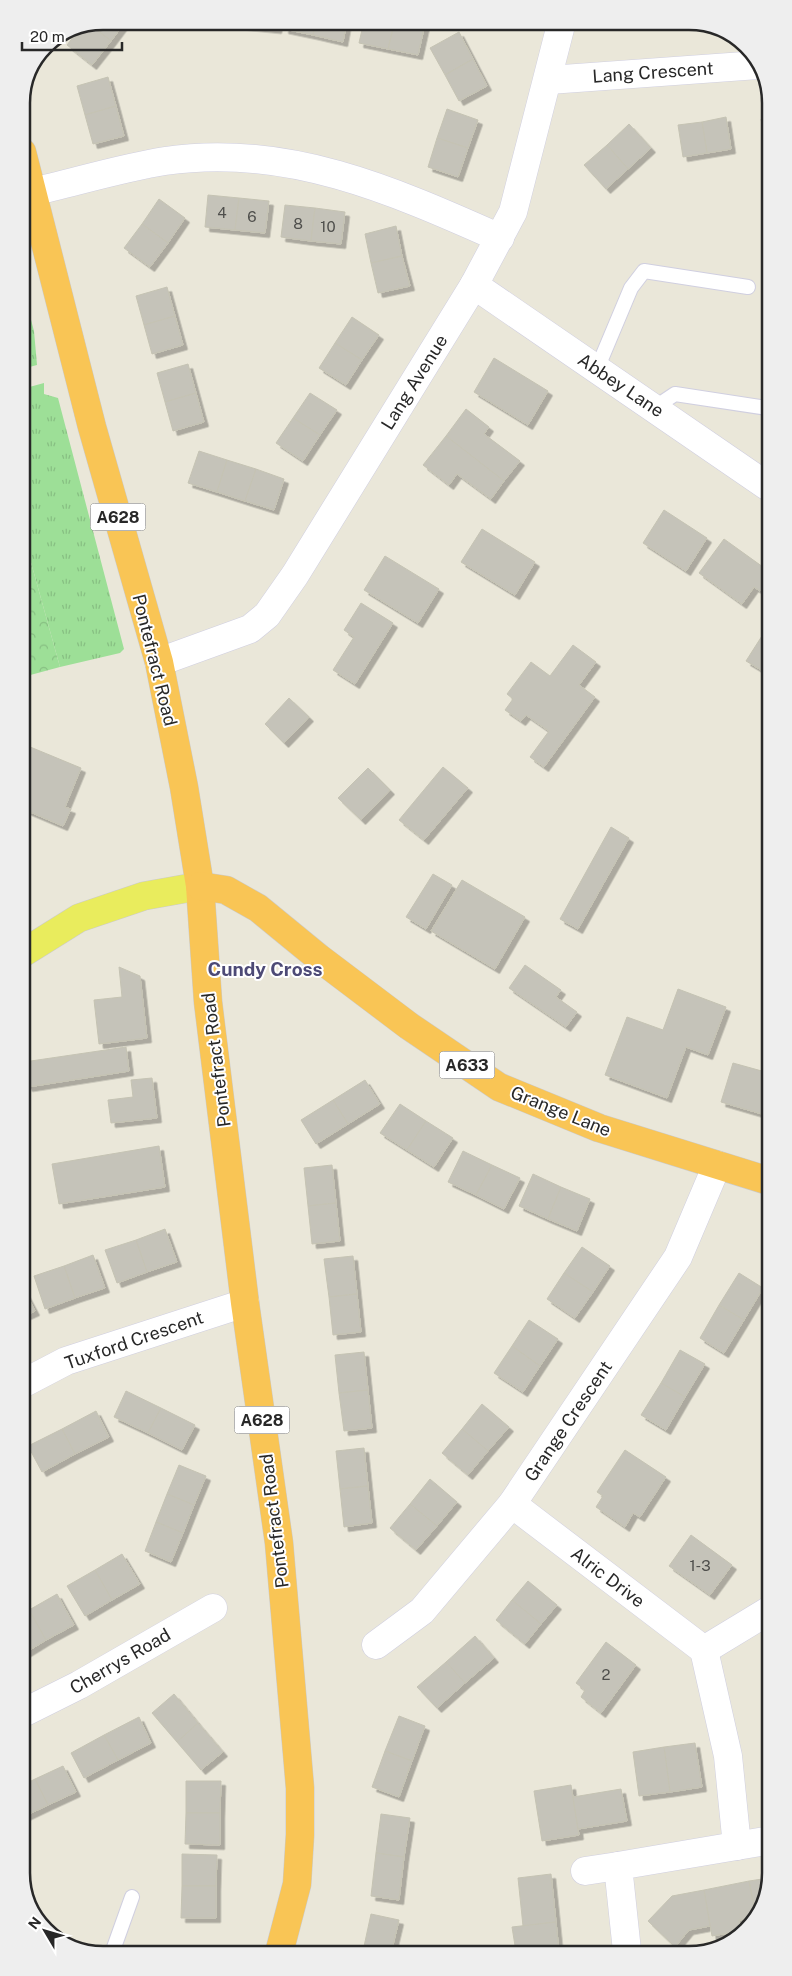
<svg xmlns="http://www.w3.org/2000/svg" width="792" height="1976" viewBox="0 0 792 1976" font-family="'Public Sans',sans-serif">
<defs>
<pattern id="grass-tufts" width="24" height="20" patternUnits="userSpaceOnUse" patternTransform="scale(1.25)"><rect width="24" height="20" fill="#9ddf97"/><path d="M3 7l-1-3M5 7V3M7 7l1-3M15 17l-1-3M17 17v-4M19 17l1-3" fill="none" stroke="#87bf82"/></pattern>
<pattern id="forest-crowns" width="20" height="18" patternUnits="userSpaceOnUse" patternTransform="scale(1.25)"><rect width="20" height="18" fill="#9ddf97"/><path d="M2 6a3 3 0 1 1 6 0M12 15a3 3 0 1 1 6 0" fill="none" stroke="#87bf82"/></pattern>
<filter id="shadow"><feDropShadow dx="4.5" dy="4.5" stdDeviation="0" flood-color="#0004"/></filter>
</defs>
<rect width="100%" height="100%" fill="#eae7d9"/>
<g fill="url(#grass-tufts)">
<path d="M22 286 34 331 37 365 22 369Z"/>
<path d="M44 383V394L58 398 124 649 120 653 60 667 22 530V389Z"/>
</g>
<path fill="url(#forest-crowns)" d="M22 530 60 667 23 677Z"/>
<g fill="#c5c3b9" stroke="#c5c3b3" filter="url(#shadow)">
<path d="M103 21H126L111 41 92 26Z"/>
<path d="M144 21H174L175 23 145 24Z"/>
<path d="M217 21H248L247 26 217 23Z"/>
<path d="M248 21H278L277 29 247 26Z"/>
<path d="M285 21H316L313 35 284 29Z"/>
<path d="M316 21H347L343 42 313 35Z"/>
<path d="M364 21H395L388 49 359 43Z"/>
<path d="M395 21 425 24 418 55 388 49Z"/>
<path d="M92 26 111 41 92 65 67 45 77 32Z"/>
<path d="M459 32 473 59 445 75 430 48Z"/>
<path d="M473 59 487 86 459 101 445 75Z"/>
<path d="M108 77 116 106 85 115 77 86Z"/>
<path d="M116 106 124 136 93 144 85 115Z"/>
<path d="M447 109 478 120 468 148 437 138Z"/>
<path d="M726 117 731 149 707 153 702 122Z"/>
<path d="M767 117V150H766L761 119Z"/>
<path d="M702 122 707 153 683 157 678 125Z"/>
<path d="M629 124 651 148 628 169 607 145Z"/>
<path d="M437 138 468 148 458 177 428 167Z"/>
<path d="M607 145 628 169 606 189 584 165Z"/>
<path d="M208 195 239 198 235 230 205 227Z"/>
<path d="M239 198 269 201 265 233 235 230Z"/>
<path d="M159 199 185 218 168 243 142 224Z"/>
<path d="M285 205 315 208 311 241 281 237Z"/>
<path d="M315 208 345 212 341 244 311 241Z"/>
<path d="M142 224 168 243 150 267 124 248Z"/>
<path d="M396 226 402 256 371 263 365 234Z"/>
<path d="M402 256 410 286 378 293 371 263Z"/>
<path d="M167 287 175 316 144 325 136 296Z"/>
<path d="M175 316 183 345 152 354 144 325Z"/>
<path d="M352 317 379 335 362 360 335 343Z"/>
<path d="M335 343 362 360 346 385 319 368Z"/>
<path d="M494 358 548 391 528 425 474 392Z"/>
<path d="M188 364 196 393 165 402 157 373Z"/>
<path d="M196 393 204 422 173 431 165 402Z"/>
<path d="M310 393 337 410 320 435 293 418Z"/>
<path d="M466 409 489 427 484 434 520 461 504 481 446 436Z"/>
<path d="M293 418 320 435 303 461 276 443Z"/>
<path d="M446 436 504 481 491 499 457 474 449 485 423 465Z"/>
<path d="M199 451 227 460 217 492 188 483Z"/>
<path d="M227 460 256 469 245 501 217 492Z"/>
<path d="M256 469 284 479 274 510 245 501Z"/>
<path d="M664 510 707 538 686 571 643 543Z"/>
<path d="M482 529 535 562 515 595 461 562Z"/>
<path d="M724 539 763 567 768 561V580L760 591 754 587 742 604 699 573Z"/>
<path d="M385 556 439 589 418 623 364 590Z"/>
<path d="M361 603 393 623 355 684 333 670 354 637 344 630Z"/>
<path d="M767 628 768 629V674L746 661Z"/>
<path d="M573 645 596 662 579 685 595 697 544 767 530 757 549 731 526 715 521 721 505 710 513 699 507 694 531 662 550 676Z"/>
<path d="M289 698 309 717 284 743 265 724Z"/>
<path d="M23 744 81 768 65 807 71 809 63 826 23 809Z"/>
<path d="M443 767 468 788 424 840 399 820Z"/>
<path d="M368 768 390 790 361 820 338 798Z"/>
<path d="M611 827 629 838 578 929 560 919Z"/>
<path d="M433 874 452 885 426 929 406 917Z"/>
<path d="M462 880 525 917 495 969 431 931Z"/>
<path d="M525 965 561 990 556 997 577 1012 566 1027 509 988Z"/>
<path d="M119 967 140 976 147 1038 99 1044 94 1000 122 997Z"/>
<path d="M678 989 726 1007 708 1055 686 1047 667 1098 605 1075 627 1017 663 1030Z"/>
<path d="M126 1047 129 1071 28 1087 24 1078V1062Z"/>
<path d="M733 1063 769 1073V1116L721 1102Z"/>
<path d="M152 1078 157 1118 111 1123 108 1100 133 1097 131 1080Z"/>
<path d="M365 1080 380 1104 348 1124 333 1100Z"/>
<path d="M333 1100 348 1124 316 1144 301 1120Z"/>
<path d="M400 1104 426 1121 407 1150 380 1133Z"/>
<path d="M426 1121 453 1138 434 1167 407 1150Z"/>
<path d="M159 1146 165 1187 59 1204 52 1164Z"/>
<path d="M463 1151 492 1165 476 1195 448 1182Z"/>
<path d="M332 1165 336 1203 308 1206 304 1168Z"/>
<path d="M492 1165 520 1178 504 1209 476 1195Z"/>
<path d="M533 1174 561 1187 548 1219 519 1206Z"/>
<path d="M561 1187 590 1199 577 1231 548 1219Z"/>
<path d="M336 1203 340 1241 312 1244 308 1206Z"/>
<path d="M165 1229 177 1262 147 1272 136 1240Z"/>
<path d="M136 1240 147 1272 117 1283 105 1250Z"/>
<path d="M582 1247 610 1266 593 1292 564 1273Z"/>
<path d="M93 1255 105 1288 75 1298 64 1266Z"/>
<path d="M353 1256 357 1294 329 1297 324 1259Z"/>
<path d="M64 1266 75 1298 45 1309 34 1276Z"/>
<path d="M564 1273 593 1292 575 1318 547 1299Z"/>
<path d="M739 1273 763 1288 744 1320 719 1305Z"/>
<path d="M24 1290 35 1311 24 1316Z"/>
<path d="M357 1294 361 1332 333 1335 329 1297Z"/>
<path d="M719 1305 744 1320 724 1353 700 1338Z"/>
<path d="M529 1320 558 1339 540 1366 512 1346Z"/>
<path d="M512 1346 540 1366 523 1392 494 1373Z"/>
<path d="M680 1350 705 1364 685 1397 661 1383Z"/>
<path d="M364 1352 368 1390 339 1393 335 1355Z"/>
<path d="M661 1383 685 1397 666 1430 641 1415Z"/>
<path d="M368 1390 372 1428 344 1431 339 1393Z"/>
<path d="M126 1391 161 1408 148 1433 114 1417Z"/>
<path d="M482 1404 509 1427 488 1451 462 1429Z"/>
<path d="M161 1408 195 1425 182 1450 148 1433Z"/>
<path d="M96 1411 109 1437 75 1454 62 1429Z"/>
<path d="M62 1429 75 1454 42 1472 28 1446Z"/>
<path d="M462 1429 488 1451 468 1475 442 1453Z"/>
<path d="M364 1448 368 1486 340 1489 336 1451Z"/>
<path d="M625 1450 666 1477 640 1517 633 1513 625 1527 596 1507 603 1496 597 1492Z"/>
<path d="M179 1465 206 1476 194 1505 167 1494Z"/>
<path d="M430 1479 457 1502 437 1526 410 1504Z"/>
<path d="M368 1486 372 1523 344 1527 340 1489Z"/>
<path d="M167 1494 194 1505 183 1533 156 1522Z"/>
<path d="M410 1504 437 1526 416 1550 390 1528Z"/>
<path d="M156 1522 183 1533 171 1562 145 1551Z"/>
<path d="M770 1530V1545L763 1540Z"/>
<path d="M691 1535 732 1565 710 1595 669 1566Z"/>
<path d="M122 1554 140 1584 112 1600 95 1570Z"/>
<path d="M95 1570 112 1600 85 1616 67 1586Z"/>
<path d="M528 1581 557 1605 541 1624 512 1600Z"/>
<path d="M57 1594 74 1625 46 1640 29 1610Z"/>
<path d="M512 1600 541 1624 525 1644 496 1620Z"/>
<path d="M29 1610 46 1640 25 1653V1613Z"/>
<path d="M475 1636 494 1658 465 1683 446 1662Z"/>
<path d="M606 1642 636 1665 601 1713 581 1697 585 1690 576 1683Z"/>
<path d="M446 1662 465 1683 437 1708 417 1687Z"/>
<path d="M174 1694 198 1723 177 1742 152 1713Z"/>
<path d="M399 1716 425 1726 412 1761 385 1751Z"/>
<path d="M139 1717 151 1743 118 1760 104 1735Z"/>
<path d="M198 1723 223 1752 201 1770 177 1742Z"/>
<path d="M104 1735 118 1760 84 1778 71 1753Z"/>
<path d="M695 1743 702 1787 670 1792 664 1747Z"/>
<path d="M664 1747 670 1792 639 1796 633 1752Z"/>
<path d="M385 1751 412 1761 399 1797 372 1787Z"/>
<path d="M770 1756 771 1817 762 1758Z"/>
<path d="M63 1766 76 1792 48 1805 35 1779Z"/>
<path d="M35 1779 48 1805 25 1816V1784Z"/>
<path d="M186 1781H221L220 1813H186Z"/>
<path d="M571 1785 579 1835 542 1841 534 1791Z"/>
<path d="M621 1789 627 1821 578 1829 573 1797Z"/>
<path d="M186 1813H220V1845L185 1844Z"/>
<path d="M381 1814 410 1818 404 1857 376 1853Z"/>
<path d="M376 1853 404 1857 399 1900 371 1896Z"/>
<path d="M182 1854 217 1855 216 1886H182Z"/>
<path d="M551 1874 556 1922 523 1926 518 1878Z"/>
<path d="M769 1878 756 1917 749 1881Z"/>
<path d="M749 1881 756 1917 739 1920 740 1931 712 1936 704 1890Z"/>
<path d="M182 1886H216V1918H181Z"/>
<path d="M704 1890 710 1926 689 1930 675 1947 648 1921 672 1896Z"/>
<path d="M371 1914 399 1920 391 1953 363 1951Z"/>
<path d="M556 1922 559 1952H516L512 1927Z"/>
</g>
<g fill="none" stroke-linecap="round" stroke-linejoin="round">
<g stroke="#d0cfe0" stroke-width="16">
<g id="lane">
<path d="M22 228 40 223"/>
<path d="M597 369 631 288 644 271 748 287"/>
<path d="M654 408 675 394 767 408"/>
<path d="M108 1954 112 1953 132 1897"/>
</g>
</g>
<g stroke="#d0cfe0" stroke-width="29">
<g id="street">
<path d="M549 80 758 65"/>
<path d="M32 192C76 182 121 168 165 161 286 143 392 190 500 238"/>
<path d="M474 285 767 486"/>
<path d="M159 662 250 629 267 615 295 575 474 285 513 212 562 21"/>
<path d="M24 1383 66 1361 245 1303"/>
<path d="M512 1504 704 1650"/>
<path d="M376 1645 422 1611 512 1504 678 1257 717 1165"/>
<path d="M704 1650 728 1756 737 1846"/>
<path d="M704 1650 770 1610"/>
<path d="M25 1712 79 1685 213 1608"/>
<path d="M585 1871 618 1866"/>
<path d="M627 1951 618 1866 771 1840"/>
</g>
</g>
<g stroke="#cbcbcb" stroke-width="29">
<path id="primary" d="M23 953 79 918 144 896 200 886"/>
</g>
<g stroke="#cbcbcb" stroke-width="29">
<g id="highway">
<path d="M22 152 92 427 159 662 184 787 200 886 208 1002 245 1303 279 1543 300 1788V1835L297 1884 279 1953"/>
<path d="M200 886 226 890 258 908 319 958 409 1026 499 1087 599 1128 769 1181"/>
</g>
</g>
<use href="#lane" stroke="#fff" stroke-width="14"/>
<use href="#street" stroke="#fff" stroke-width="28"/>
<use href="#primary" stroke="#e9ec5d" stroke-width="28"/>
<use href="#highway" stroke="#f9c555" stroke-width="28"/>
</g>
<g text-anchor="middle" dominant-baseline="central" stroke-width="4" stroke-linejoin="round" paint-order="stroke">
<g font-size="15" fill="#4f4f4c">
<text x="222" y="212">4</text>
<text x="252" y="216">6</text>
<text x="298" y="223">8</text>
<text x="328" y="226">10</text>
<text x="700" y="1565">1-3</text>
<text x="606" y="1674">2</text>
</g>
<g fill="#fff" stroke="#686868" stroke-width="1">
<rect x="90.5" y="503.5" width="55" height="27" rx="4"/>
<rect x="439.5" y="1051.5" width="55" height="27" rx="4"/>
<rect x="234.5" y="1406.5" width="55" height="27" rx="4"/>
</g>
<g font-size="16" font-weight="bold" fill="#282828">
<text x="118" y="517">A628</text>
<text x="467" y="1065">A633</text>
<text x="262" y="1420">A628</text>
</g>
<g font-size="18" fill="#282828" stroke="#fff">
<text transform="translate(653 72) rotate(-4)">Lang Crescent</text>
<text transform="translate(414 382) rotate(-58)">Lang Avenue</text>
<text transform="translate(621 385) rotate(34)">Abbey Lane</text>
<text transform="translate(155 660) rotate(76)">Pontefract Road</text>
<text transform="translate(216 1060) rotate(-97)">Pontefract Road</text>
<text transform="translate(561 1111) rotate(22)">Grange Lane</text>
<text transform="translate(134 1340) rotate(-19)">Tuxford Crescent</text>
<text transform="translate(568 1421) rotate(-56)">Grange Crescent</text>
<text transform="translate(274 1521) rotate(-97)">Pontefract Road</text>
<text transform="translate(608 1577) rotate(37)">Alric Drive</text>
<text transform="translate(120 1661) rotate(-30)">Cherrys Road</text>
</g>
<g font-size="19" font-weight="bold" fill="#4d4a76" stroke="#fff">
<text x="265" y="969">Cundy Cross</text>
</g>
</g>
<path d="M0 0H792V1976H0ZM103 30H689A73 73 0 0 1 762 103V1873A73 73 0 0 1 689 1946H103A73 73 0 0 1 30 1873V103A73 73 0 0 1 103 30Z" fill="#eee" fill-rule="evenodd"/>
<path fill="none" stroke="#282828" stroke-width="2.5" d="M103 30H689A73 73 0 0 1 762 103V1873A73 73 0 0 1 689 1946H103A73 73 0 0 1 30 1873V103A73 73 0 0 1 103 30Z"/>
<g transform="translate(45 1931) rotate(308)" stroke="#ffffff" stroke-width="4" paint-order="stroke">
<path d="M0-4L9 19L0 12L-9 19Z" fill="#282828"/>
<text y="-8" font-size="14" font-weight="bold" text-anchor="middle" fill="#282828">N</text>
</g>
<path d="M22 42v8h100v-8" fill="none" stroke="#282828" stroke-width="2.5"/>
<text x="30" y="42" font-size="15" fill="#282828" stroke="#ffffff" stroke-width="4" paint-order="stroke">20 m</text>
</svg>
